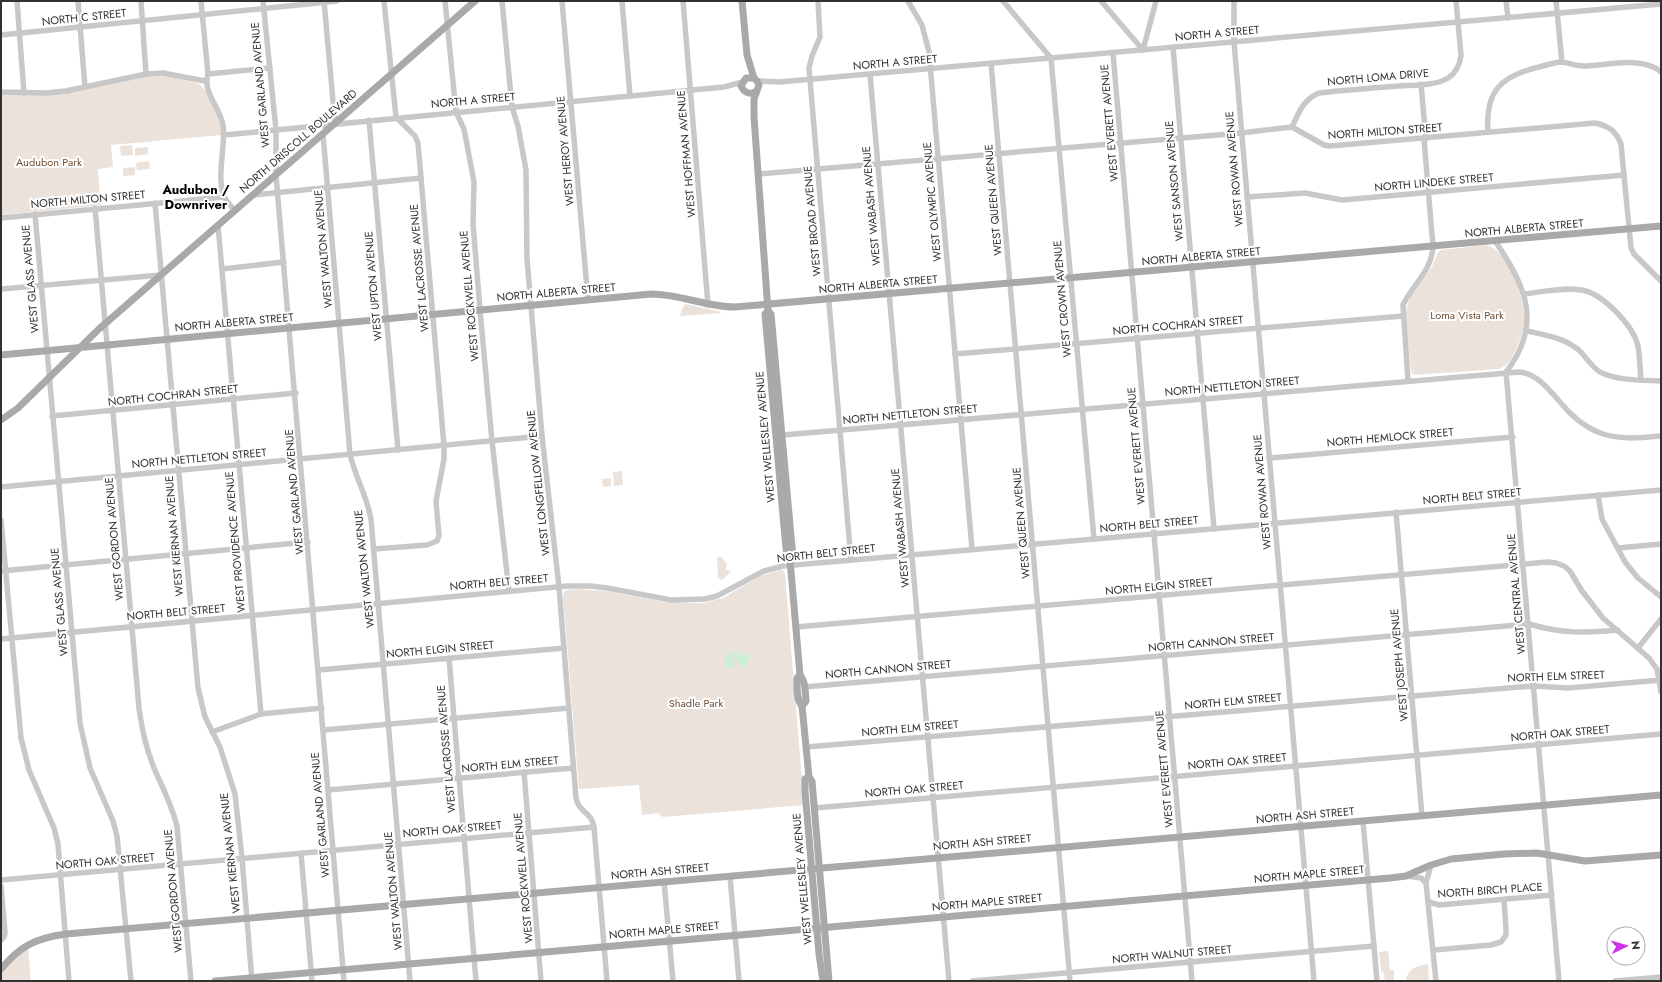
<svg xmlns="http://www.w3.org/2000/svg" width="1662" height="982" viewBox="0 0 1662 982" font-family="Jost,sans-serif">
<rect width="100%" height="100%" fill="#fff"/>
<g fill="#ebe2dc">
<path d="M163 75 197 83C213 93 219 117 222 135L111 145 113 167 98 169 97 160 101 205 1 215V94L42 95 129 78Z"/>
<path d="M132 145 133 155 121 156 120 146Z"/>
<path d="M148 147V154L135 156V148Z"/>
<path d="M149 161 150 169 137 170 136 163Z"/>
<path d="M135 167V175L123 176V168Z"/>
<path d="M1486 245C1509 250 1525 299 1524 320 1524 330 1520 340 1516 349 1512 358 1508 366 1498 369L1414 375 1411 372 1406 314 1407 306 1410 298 1432 267 1437 254 1441 250Z"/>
<path d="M685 304 721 312V313L680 316 682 309Z"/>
<path d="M622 471 623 485 614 486 613 472Z"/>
<path d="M611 478V486L603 487 602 479Z"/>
<path d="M717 557H722L727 565 725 569 731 572 722 580 718 578Z"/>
<path d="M780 570H783L785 574 804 805 663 817 657 813 642 815 639 785 579 789 563 595 565 590 578 589 605 591 665 602 704 603 723 598 760 576Z"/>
<path d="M28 947 31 981H1C1 965 17 956 28 947Z"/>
<path d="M1388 951 1390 970H1394V981H1385L1383 971H1381L1379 952Z"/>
<path d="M1428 964 1429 981H1406C1407 969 1416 966 1428 964Z"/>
</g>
<path fill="#cbeed5" d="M733 650H738L739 656 745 653 749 656V659L745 667H742L736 658H734V668L726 669 725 655 733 654Z"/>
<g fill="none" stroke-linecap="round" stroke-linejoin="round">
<g stroke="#c8c8c8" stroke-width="5.5">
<path d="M17 1 24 93"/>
<path d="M78 1 85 87"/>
<path d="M141 1 146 74"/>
<path d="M201 1 208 74C202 92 220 107 223 125 226 145 216 177 224 196 226 201 231 206 235 211"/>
<path d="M263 1 276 130V175L344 981"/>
<path d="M324 1 335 123"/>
<path d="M445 1 456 112 464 129 474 182 473 223 480 310 492 441 509 591"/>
<path d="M502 1 512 107 518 126 526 170 527 259 542 436 559 587 576 798C578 812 592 812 594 827L607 981"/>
<path d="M562 1 588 300"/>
<path d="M622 1 630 96"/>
<path d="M683 1 708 305"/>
<path d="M818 1 820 37 812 56 809 68 851 560"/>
<path d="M908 1 922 25 929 52 972 549"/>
<path d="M1003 1 1051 58 1094 539"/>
<path d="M1101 1 1143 50"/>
<path d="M1234 1V42L1314 981"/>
<path d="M1506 1 1508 18"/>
<path d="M1556 1 1562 62"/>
<path d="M1 35 337 1"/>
<path d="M1173 47 1214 529"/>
<path d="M1143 50 1156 1"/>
<path d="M1113 53 1192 981"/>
<path d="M991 63 1070 981"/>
<path d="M208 74 270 68"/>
<path d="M870 74 949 981"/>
<path d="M757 81 779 82 1661 4"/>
<path d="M1421 84 1426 139"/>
<path d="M1 92 46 93 66 91 146 74 163 73 205 81"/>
<path d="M369 120 398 450"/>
<path d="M1292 127C1299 112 1303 100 1319 93 1346 90 1372 88 1399 86 1414 85 1435 86 1448 78 1456 73 1460 64 1461 55L1456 1"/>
<path d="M1488 132C1485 92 1500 76 1539 67 1546 65 1553 63 1560 62 1568 62 1577 67 1587 66 1609 65 1643 56 1661 72"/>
<path d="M323 134 350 454C355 477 367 496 371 519L410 981"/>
<path d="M224 135 724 87 742 82"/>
<path d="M758 174 1241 133 1292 127 1324 145 1330 146 1595 123C1609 126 1616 131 1621 144L1631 248 1634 254 1661 281"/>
<path d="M253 195 421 178"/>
<path d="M1247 197 1305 193 1342 200 1624 175"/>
<path d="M155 203 198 688 205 717 220 747 235 794 242 858 252 981"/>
<path d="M95 208 139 708C142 731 148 756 158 777 166 794 172 807 177 826L191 981"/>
<path d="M35 214 80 723 90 768 113 821 117 836 131 981"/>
<path d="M1 218 224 197"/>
<path d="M218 225 261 714"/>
<path d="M1495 241C1526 286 1543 324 1506 372L1559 981"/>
<path d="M222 269 284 262"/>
<path d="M1 289 161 275"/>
<path d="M1524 294C1542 292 1563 287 1582 290 1603 294 1633 325 1638 346 1640 357 1640 369 1641 380"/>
<path d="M1527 331C1546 335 1566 338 1581 352 1587 359 1592 367 1600 372 1618 381 1642 380 1661 381"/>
<path d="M955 354 1403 316"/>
<path d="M1408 380 1403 305C1414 283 1431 272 1433 247L1424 139"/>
<path d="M52 416 296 393"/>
<path d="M783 435 1519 372C1540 373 1555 398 1570 413 1579 422 1591 430 1603 434 1622 440 1641 438 1661 436"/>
<path d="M1269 458 1513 437"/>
<path d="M1 487 542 436"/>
<path d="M1598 495 1602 519 1625 562 1638 578 1661 597"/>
<path d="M1396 512 1422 816"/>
<path d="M1 520 21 738 29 770 54 828 58 844 69 981"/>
<path d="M1618 548 1661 544"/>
<path d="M374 549 427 545 437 541 439 536 436 501 444 459V446L418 143 415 136 396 117 384 1"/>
<path d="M1 571 308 542"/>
<path d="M796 627 1548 562 1556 563 1564 566 1570 571 1582 591 1603 618 1649 658 1657 669 1661 692"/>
<path d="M1 639 567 586H591L607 588 671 600 705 599 717 596 764 571 783 566 1661 490"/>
<path d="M1638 648 1661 619"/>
<path d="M449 658 476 981"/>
<path d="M319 670 564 648"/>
<path d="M804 687 1529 624C1563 634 1584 633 1618 630"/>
<path d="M324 730 569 708"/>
<path d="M212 732 261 714 322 708"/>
<path d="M806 747 1533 686 1568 688 1661 680"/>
<path d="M524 772 541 981"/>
<path d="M328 790 573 768"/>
<path d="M815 808 1661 734"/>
<path d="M1363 821 1377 981"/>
<path d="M301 853 312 981"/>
<path d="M1431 865 1426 883 1436 981"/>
<path d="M730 876 739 981"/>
<path d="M1406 876 1421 878 1426 883"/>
<path d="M1 880 594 827"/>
<path d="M664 881 673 981"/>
<path d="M1 886 5 933 4 937 1 940"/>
<path d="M1429 902 1439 905 1552 895"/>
<path d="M1434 950 1491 945 1501 942 1506 935V929L1504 900"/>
<path d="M972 981 1374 946"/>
<path d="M1615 981 1661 977"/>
</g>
<g stroke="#a9a9a9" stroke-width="7">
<path d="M742 1 747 55 754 78 757 81 759 85 754 99V117L768 311 771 314 791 536 793 556 790 560 800 675C806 682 805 692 806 701L802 706"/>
<path d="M754 78H746L741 86C744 92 748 95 755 92"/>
<path d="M768 311 765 314 785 538 787 557 790 560"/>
<path d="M1 355 651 294C680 294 706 307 735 307L1661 226"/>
<path d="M1 420 18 408 99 329 475 1"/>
<path d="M800 675 797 678C797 687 796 700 802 706L809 777 812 781 829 981"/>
<path d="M809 777 805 779V791L819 954 823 981"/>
<path d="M1 969C20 946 36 938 66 934L1661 795"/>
<path d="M215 981 1390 878 1406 876 1431 865 1451 859 1504 854 1537 853 1585 861 1661 855"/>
</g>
</g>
<g text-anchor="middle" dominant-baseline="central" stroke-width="4" stroke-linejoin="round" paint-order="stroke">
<g font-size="11" fill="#313131" stroke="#fff">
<text transform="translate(84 17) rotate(-6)">NORTH C STREET</text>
<text transform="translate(1217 33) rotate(-5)">NORTH A STREET</text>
<text transform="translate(895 62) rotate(-5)">NORTH A STREET</text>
<text transform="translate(1378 77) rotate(-5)">NORTH LOMA DRIVE</text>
<text transform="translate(260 85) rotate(-95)">WEST GARLAND AVENUE</text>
<text transform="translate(473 100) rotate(-5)">NORTH A STREET</text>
<text transform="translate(1109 123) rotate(-95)">WEST EVERETT AVENUE</text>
<text transform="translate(1385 131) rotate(-4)">NORTH MILTON STREET</text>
<text transform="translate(298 141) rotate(-41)">NORTH DRISCOLL BOULEVARD</text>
<text transform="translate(565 151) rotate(-95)">WEST HEROY AVENUE</text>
<text transform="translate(686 154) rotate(-95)">WEST HOFFMAN AVENUE</text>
<text transform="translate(1234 169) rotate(-95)">WEST ROWAN AVENUE</text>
<text transform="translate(1174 181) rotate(-95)">WEST SANSON AVENUE</text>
<text transform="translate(1434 182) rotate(-5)">NORTH LINDEKE STREET</text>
<text transform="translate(88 199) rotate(-5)">NORTH MILTON STREET</text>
<text transform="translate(993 200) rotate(-95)">WEST QUEEN AVENUE</text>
<text transform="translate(932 202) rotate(-95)">WEST OLYMPIC AVENUE</text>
<text transform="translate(871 206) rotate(-95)">WEST WABASH AVENUE</text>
<text transform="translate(812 221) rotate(-95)">WEST BROAD AVENUE</text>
<text transform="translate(1524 228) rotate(-5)">NORTH ALBERTA STREET</text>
<text transform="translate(323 249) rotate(-95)">WEST WALTON AVENUE</text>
<text transform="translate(1201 256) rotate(-5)">NORTH ALBERTA STREET</text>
<text transform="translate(419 268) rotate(-95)">WEST LACROSSE AVENUE</text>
<text transform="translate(30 279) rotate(-95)">WEST GLASS AVENUE</text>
<text transform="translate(878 284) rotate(-5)">NORTH ALBERTA STREET</text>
<text transform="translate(373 286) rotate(-95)">WEST UPTON AVENUE</text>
<text transform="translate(556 292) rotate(-5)">NORTH ALBERTA STREET</text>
<text transform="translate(469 296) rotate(-95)">WEST ROCKWELL AVENUE</text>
<text transform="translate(1062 299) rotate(-95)">WEST CROWN AVENUE</text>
<text transform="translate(234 322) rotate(-5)">NORTH ALBERTA STREET</text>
<text transform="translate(1178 325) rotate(-5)">NORTH COCHRAN STREET</text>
<text transform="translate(1232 386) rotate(-5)">NORTH NETTLETON STREET</text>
<text transform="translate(173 395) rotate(-6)">NORTH COCHRAN STREET</text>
<text transform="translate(910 414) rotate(-5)">NORTH NETTLETON STREET</text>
<text transform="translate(765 437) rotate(-95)">WEST WELLESLEY AVENUE</text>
<text transform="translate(1390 437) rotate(-5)">NORTH HEMLOCK STREET</text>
<text transform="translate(1136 446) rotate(-95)">WEST EVERETT AVENUE</text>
<text transform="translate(199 458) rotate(-5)">NORTH NETTLETON STREET</text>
<text transform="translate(538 483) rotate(-96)">WEST LONGFELLOW AVENUE</text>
<text transform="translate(294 492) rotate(-95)">WEST GARLAND AVENUE</text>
<text transform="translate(1262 492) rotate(-95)">WEST ROWAN AVENUE</text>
<text transform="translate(1472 496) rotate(-5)">NORTH BELT STREET</text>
<text transform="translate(1021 523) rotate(-95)">WEST QUEEN AVENUE</text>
<text transform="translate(1149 524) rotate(-5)">NORTH BELT STREET</text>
<text transform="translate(900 528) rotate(-95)">WEST WABASH AVENUE</text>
<text transform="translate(174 536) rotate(-95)">WEST KIERNAN AVENUE</text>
<text transform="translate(114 539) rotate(-95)">WEST GORDON AVENUE</text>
<text transform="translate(235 542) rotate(-95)">WEST PROVIDENCE AVENUE</text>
<text transform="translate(826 553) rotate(-6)">NORTH BELT STREET</text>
<text transform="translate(364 569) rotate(-96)">WEST WALTON AVENUE</text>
<text transform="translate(499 582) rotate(-5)">NORTH BELT STREET</text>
<text transform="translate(1159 586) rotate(-5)">NORTH ELGIN STREET</text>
<text transform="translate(1516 594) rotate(-95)">WEST CENTRAL AVENUE</text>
<text transform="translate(59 602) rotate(-95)">WEST GLASS AVENUE</text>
<text transform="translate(176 612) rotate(-5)">NORTH BELT STREET</text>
<text transform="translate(1211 642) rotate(-5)">NORTH CANNON STREET</text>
<text transform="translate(440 649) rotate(-5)">NORTH ELGIN STREET</text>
<text transform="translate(1399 665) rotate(-95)">WEST JOSEPH AVENUE</text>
<text transform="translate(888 669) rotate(-5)">NORTH CANNON STREET</text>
<text transform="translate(1556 676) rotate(-2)">NORTH ELM STREET</text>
<text transform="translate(1233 701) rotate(-5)">NORTH ELM STREET</text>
<text transform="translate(910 728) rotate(-5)">NORTH ELM STREET</text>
<text transform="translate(1560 733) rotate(-5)">NORTH OAK STREET</text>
<text transform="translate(446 749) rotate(-95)">WEST LACROSSE AVENUE</text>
<text transform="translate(1237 761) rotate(-5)">NORTH OAK STREET</text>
<text transform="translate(510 764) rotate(-5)">NORTH ELM STREET</text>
<text transform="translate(1164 769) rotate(-95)">WEST EVERETT AVENUE</text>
<text transform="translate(914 789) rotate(-5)">NORTH OAK STREET</text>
<text transform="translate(320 815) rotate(-95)">WEST GARLAND AVENUE</text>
<text transform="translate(1305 815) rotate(-5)">NORTH ASH STREET</text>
<text transform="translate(452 829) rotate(-5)">NORTH OAK STREET</text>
<text transform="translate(982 842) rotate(-5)">NORTH ASH STREET</text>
<text transform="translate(230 853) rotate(-96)">WEST KIERNAN AVENUE</text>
<text transform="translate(105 861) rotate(-5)">NORTH OAK STREET</text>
<text transform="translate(660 871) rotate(-5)">NORTH ASH STREET</text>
<text transform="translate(1309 874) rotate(-5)">NORTH MAPLE STREET</text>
<text transform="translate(523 878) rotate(-95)">WEST ROCKWELL AVENUE</text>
<text transform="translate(802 879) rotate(-95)">WEST WELLESLEY AVENUE</text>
<text transform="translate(1490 890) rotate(-4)">NORTH BIRCH PLACE</text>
<text transform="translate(173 891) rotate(-95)">WEST GORDON AVENUE</text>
<text transform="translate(393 891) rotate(-95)">WEST WALTON AVENUE</text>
<text transform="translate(987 902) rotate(-5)">NORTH MAPLE STREET</text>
<text transform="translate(664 930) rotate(-5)">NORTH MAPLE STREET</text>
<text transform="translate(1172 954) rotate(-5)">NORTH WALNUT STREET</text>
</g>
<g font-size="11" fill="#6f523c" stroke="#fff">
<text x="49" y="162">Audubon Park</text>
<text x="1467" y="315">Loma Vista Park</text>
<text x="696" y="703">Shadle Park</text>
</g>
<g font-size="13" font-weight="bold" fill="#000" stroke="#fff">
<text x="196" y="189">Audubon /<tspan x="196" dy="15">Downriver</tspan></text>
</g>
</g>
<rect width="1662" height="982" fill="none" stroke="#313131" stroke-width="4"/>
<g transform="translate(1626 946) rotate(85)"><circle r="19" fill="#ffffff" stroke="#adadad"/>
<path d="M0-3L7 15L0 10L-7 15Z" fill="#cd2fec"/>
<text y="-6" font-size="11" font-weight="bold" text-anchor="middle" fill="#313131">N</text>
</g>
</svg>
